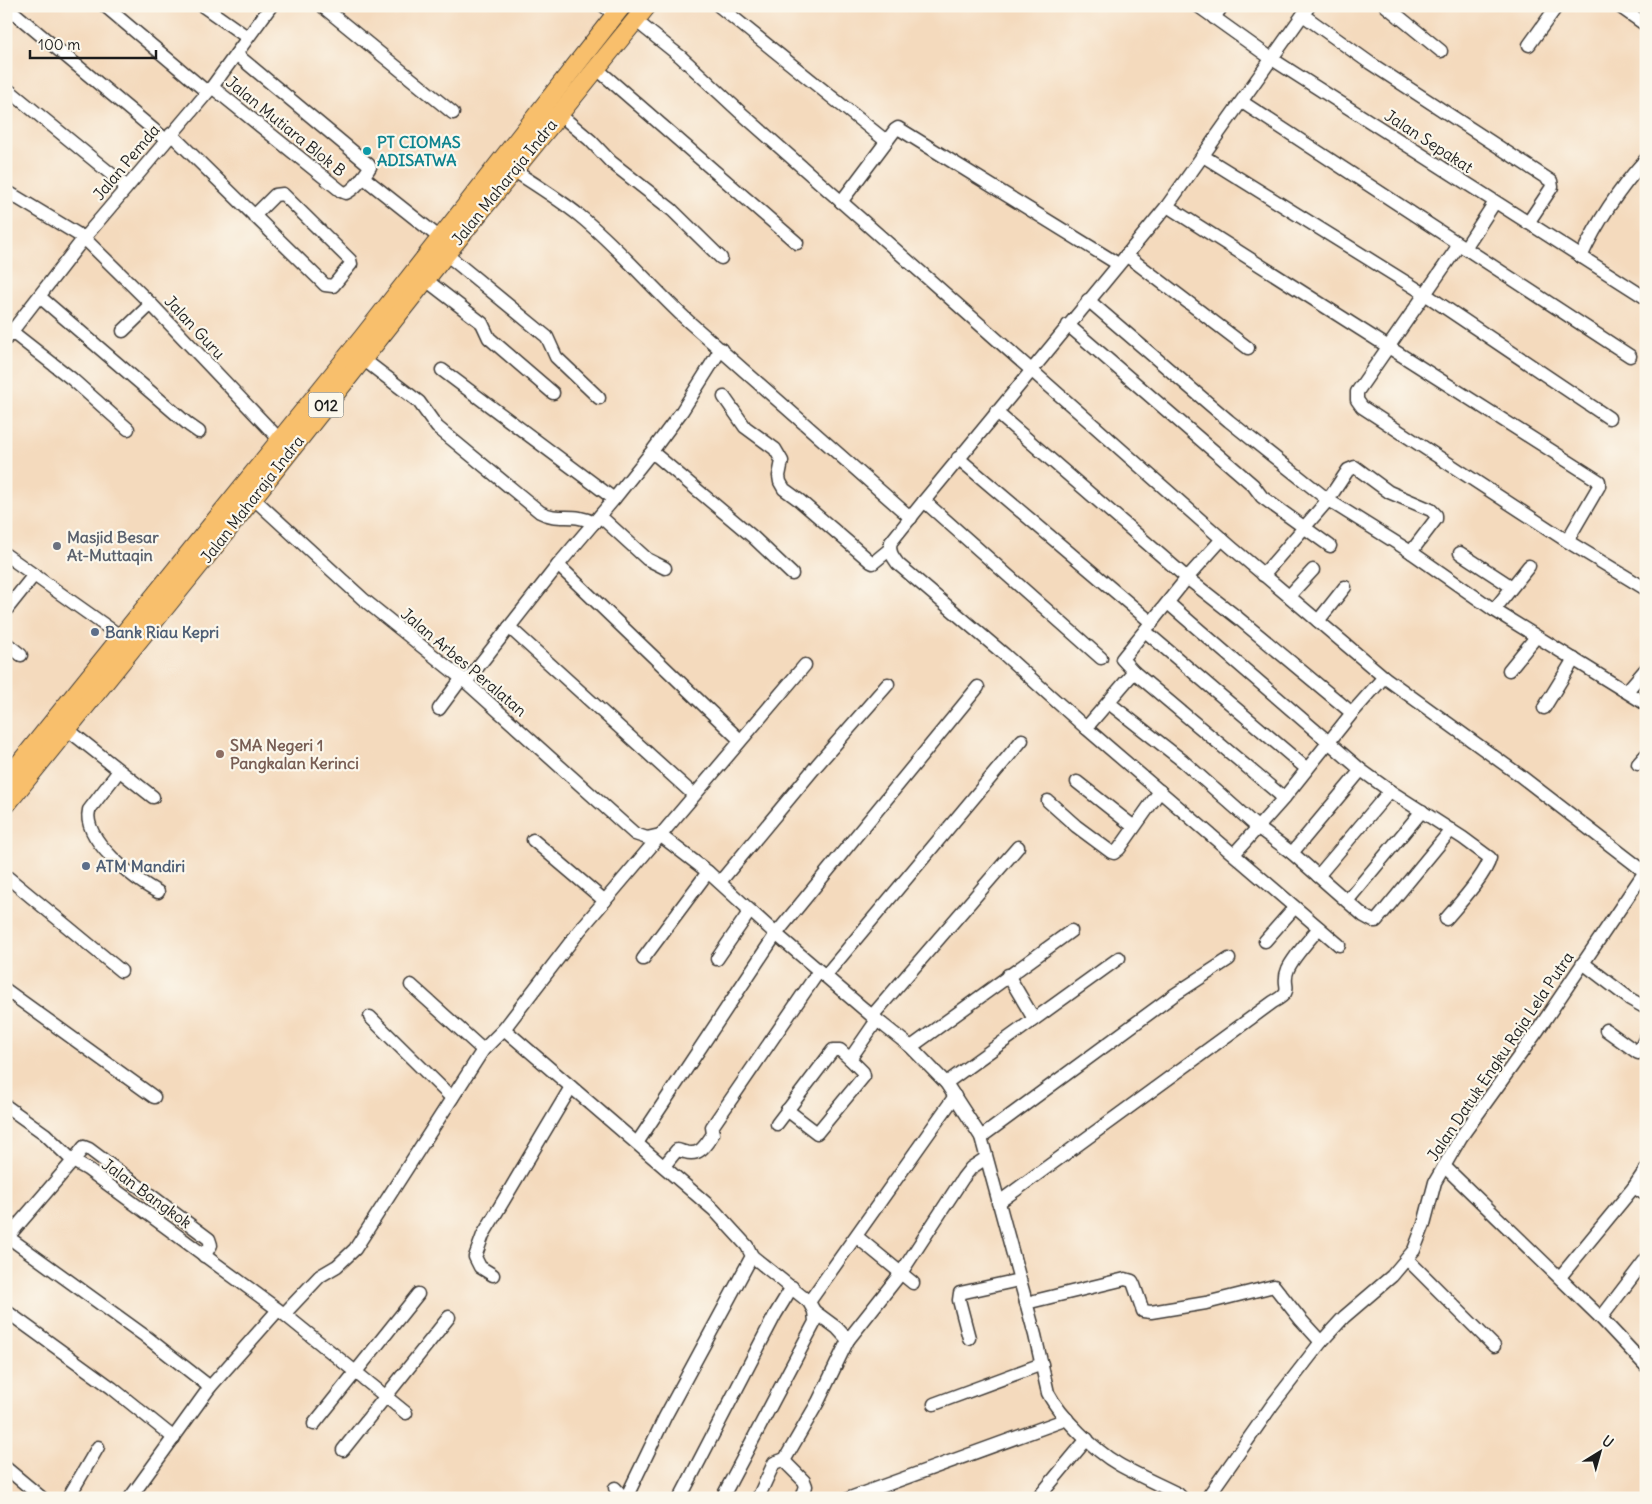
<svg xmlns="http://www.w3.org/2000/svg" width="1652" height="1504" viewBox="0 0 1652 1504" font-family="Delius,sans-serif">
<rect width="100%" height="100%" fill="#fbf7ec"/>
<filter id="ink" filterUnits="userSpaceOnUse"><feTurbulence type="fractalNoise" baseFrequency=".02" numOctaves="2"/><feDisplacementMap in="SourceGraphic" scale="10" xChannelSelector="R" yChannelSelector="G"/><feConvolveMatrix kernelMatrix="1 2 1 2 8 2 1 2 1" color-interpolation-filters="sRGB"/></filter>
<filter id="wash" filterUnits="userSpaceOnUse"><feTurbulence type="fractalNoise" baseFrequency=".0096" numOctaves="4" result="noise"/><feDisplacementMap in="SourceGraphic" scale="20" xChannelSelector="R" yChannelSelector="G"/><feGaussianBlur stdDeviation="1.12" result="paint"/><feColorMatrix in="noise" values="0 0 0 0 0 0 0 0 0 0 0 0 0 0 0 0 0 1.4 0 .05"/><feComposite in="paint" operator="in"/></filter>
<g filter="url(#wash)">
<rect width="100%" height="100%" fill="#f4dabd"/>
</g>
<g filter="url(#ink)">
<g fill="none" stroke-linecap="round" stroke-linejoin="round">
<g stroke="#3c3834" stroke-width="15">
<g id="minor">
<path d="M6 6 166 140"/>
<path d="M105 6 207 92"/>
<path d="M203 6 247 37"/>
<path d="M322 6 453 113"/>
<path d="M604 6 615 15"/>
<path d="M719 6 886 141"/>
<path d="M1198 6 1272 59 1646 298"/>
<path d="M1386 6 1441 51"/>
<path d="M1619 6 1646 25"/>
<path d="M1303 15 1370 63 1551 181 1552 187 1528 223"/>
<path d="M1214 18 1222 6"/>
<path d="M635 20 681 57 740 112 1231 547 1384 677 1518 774 1645 872"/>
<path d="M1529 45 1557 6"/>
<path d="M596 68 797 243"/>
<path d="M212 87 341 191 346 193C356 189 364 176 370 167L368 164 236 54"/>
<path d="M6 88 127 187"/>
<path d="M1242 102 1465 248 1495 202"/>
<path d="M559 114 590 140 611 162 672 210 721 258"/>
<path d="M171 134 319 279 325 285 333 286 351 264 350 260 283 194 275 195 254 216"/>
<path d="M1203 156 1425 294 1609 418"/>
<path d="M513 170C536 185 559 199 580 216 619 248 651 287 688 321L911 518"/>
<path d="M363 177 440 238"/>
<path d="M6 191 84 238 151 304 280 440"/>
<path d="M841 202 895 130 898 128 1118 264"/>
<path d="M1167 206 1599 481V486L1567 541"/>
<path d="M1459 245 1357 392V400L1362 407 1567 541 1646 589"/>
<path d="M1465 248 1630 356"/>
<path d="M446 254 547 337 556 357 599 398"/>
<path d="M1126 255 1248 348"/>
<path d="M1581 257C1597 222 1620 188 1646 159"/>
<path d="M426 280 478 320 482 323 489 338 553 393"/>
<path d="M40 297 189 425 199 432"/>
<path d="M1088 300 1229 421 1328 500 1348 470 1355 467 1389 492 1431 510 1436 515V519L1411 552"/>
<path d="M1068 325 1253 485 1262 497 1330 546"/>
<path d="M7 328 72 379 128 429"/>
<path d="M123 331 151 304"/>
<path d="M6 339 84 238 212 87 271 6"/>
<path d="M363 359 419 402 437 427 540 512C558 522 575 512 594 523"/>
<path d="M442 370 614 499"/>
<path d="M724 397 745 427 775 449 782 461 779 476 780 482 784 489 799 500 871 562 873 563 890 549"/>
<path d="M996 412 1187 578 1238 618 1352 713"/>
<path d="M650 454 682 411 721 349"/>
<path d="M958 458 1152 623"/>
<path d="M253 498 363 599 466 682 635 834 647 838 660 835"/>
<path d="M924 501 1101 658"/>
<path d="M600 516 647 559 665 568"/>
<path d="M1222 539 1187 578 1122 659 1134 672 1284 798"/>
<path d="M1460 553 1512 587"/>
<path d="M6 555 120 636"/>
<path d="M558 565 740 740"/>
<path d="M1263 575 1328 500 1411 552 1494 610 1646 704"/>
<path d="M1289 596 1313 570"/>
<path d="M1168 603 1361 770 1390 791 1463 838 1490 858C1486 875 1458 905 1446 919"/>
<path d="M6 610 34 575"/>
<path d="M1494 610 1529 566"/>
<path d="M1318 621 1345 587"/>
<path d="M509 627 694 795"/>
<path d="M1145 631 1307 769"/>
<path d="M6 643 21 655"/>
<path d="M1509 670 1536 637"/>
<path d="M1134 672 1086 728 1339 945"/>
<path d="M466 682 558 565 614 499 650 454 657 456 753 537 792 574"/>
<path d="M1627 691 1646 669"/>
<path d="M1109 703 1183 761 1257 827 1292 853 1364 916 1373 921H1376L1451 830"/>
<path d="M1544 708 1574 659"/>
<path d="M439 709 462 678"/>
<path d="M1086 728 1005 655 898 564C893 557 888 551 891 542L924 501 1167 206 1309 6"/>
<path d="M67 729 153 797"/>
<path d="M1638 764 1646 755"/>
<path d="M119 771 89 810C82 840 135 880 158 892"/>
<path d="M1077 782 1134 827"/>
<path d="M1048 801 1076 826 1111 852 1114 853 1119 849 1160 791"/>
<path d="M660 835 708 872 776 934 872 1016 911 1047 946 1083 981 1137 1035 1335 1048 1393C1060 1416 1095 1451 1118 1464 1137 1475 1158 1484 1178 1494L1182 1498"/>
<path d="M533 840 605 901"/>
<path d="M1292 853 1361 770"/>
<path d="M1234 854 1284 798 1352 713 1384 677"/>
<path d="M6 876 121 971"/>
<path d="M1318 876 1390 791"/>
<path d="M720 882 817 765 888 684"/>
<path d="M1347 901 1422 811"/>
<path d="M1265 941 1294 908"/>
<path d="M643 959 708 872"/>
<path d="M717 959 750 911"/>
<path d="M1583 963 1630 999 1646 1008"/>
<path d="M1008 975 1034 1019"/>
<path d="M825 976 1022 740"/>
<path d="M411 985 483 1050"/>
<path d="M6 990 154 1097"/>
<path d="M872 1016 1018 847"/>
<path d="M370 1017 452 1098"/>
<path d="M504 1029 714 1210 747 1246 752 1256 665 1417 626 1498"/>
<path d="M1606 1030 1638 1053 1646 1037"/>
<path d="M911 1047 1071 931"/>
<path d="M946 1083 1119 958"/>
<path d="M6 1106 45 1134 73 1161 84 1147 89 1149 209 1239 211 1245 204 1256"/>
<path d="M787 1110 817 1133 864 1076 863 1072 850 1059 877 1020"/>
<path d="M777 1124 833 1050H840L850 1059"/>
<path d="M981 1137 1174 995 1229 959"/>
<path d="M637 1143 776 934 978 687"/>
<path d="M664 1166 677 1150C680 1150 682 1152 685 1152 700 1157 706 1144 713 1134L712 1127 819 971"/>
<path d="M1444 1166 1601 1318 1646 1366"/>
<path d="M1634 1187 1646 1195"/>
<path d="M998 1203 1273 1002C1297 989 1280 987 1288 969 1293 957 1310 939 1319 928"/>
<path d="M8 1237 145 1336 210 1387"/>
<path d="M857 1237 913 1283"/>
<path d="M6 1239 73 1161 87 1169 284 1314 406 1413"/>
<path d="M1407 1259 1494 1346"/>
<path d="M493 1275 480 1267 475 1257 483 1235 571 1087"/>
<path d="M1560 1277 1634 1187 1646 1169"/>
<path d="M809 1302 955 1096"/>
<path d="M1026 1303 1125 1279 1132 1281 1134 1285 1143 1311 1151 1312 1206 1303 1274 1286 1301 1320 1321 1342"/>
<path d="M6 1311 112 1388 174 1438"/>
<path d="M284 1314 320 1276 337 1266 355 1249 483 1050 504 1029 580 930 805 665"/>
<path d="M1601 1318 1646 1259"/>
<path d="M969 1338 959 1300 960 1293 1019 1280"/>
<path d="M848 1340 901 1273 963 1178 971 1168 986 1158"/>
<path d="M934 1404 1042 1364"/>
<path d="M314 1424 418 1294"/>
<path d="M343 1450 449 1317"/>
<path d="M785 1459V1462L804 1481 806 1486 802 1498"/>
<path d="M6 1468 42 1498"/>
<path d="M615 1488 624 1498"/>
<path d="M68 1498 98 1447"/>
<path d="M130 1498 210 1387 278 1310"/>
<path d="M680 1498 775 1315 792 1287"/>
<path d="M722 1498 815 1322 814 1311 809 1302 752 1256"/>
<path d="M758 1498 774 1463 785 1459 818 1402 848 1340 837 1328 814 1311"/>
<path d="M850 1498 1067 1419"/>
<path d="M1038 1498 1087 1439"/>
<path d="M1207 1498 1273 1404 1321 1342 1344 1317 1392 1276 1414 1250 1424 1224 1435 1182 1461 1137 1538 1030 1646 870"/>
</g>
</g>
<g stroke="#3c3834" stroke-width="20">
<g id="highway">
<path d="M6 780 363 337 622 6"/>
<path d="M6 805 214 547 446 254 647 6"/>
</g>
</g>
<use href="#minor" stroke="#fff" stroke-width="12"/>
<use href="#highway" stroke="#f8bf6c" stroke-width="18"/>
</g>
</g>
<circle fill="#0f9aa8" stroke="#fbf7ec" stroke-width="2" cx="367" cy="151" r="5"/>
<circle fill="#6b7280" stroke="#fbf7ec" stroke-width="2" cx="57" cy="546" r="5"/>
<g fill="#5c6f8a" stroke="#fbf7ec" stroke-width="2">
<circle cx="95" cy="632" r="5"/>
<circle cx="86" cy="866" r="5"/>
</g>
<circle fill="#8d6e63" stroke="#fbf7ec" stroke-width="2" cx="220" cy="754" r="5"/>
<g text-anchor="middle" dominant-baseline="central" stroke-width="4.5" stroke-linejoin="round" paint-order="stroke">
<rect fill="#fbf7ec" stroke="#5f5e5a" stroke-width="1" x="308.5" y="392.5" width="35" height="25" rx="4"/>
<g font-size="15" font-weight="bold" fill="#1c1c1c">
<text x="326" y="405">012</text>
</g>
<g font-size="16" fill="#1c1c1c" stroke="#fbf7ec">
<text transform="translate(286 126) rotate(39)">Jalan Mutiara Blok B</text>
<text transform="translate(1429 141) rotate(33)">Jalan Sepakat</text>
<text transform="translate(126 162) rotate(-50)">Jalan Pemda</text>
<text transform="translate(504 182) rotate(-51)">Jalan Maharaja Indra</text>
<text transform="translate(195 327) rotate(47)">Jalan Guru</text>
<text transform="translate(252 499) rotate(-52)">Jalan Maharaja Indra</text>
<text transform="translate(464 662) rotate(40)">Jalan Arbes Peralatan</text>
<text transform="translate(1500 1056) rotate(-56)">Jalan Datuk Engku Raja Lela Putra</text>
<text transform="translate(147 1193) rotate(36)">Jalan Bangkok</text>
</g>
<g font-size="16" font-weight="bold" fill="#0d838f" stroke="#fbf7ec" text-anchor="start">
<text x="377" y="142">PT CIOMAS<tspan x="377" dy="18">ADISATWA</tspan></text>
</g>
<g font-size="16" font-weight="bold" fill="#5b616d" stroke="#fbf7ec" text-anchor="start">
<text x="67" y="537">Masjid Besar<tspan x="67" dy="18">At-Muttaqin</tspan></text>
</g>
<g font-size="16" font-weight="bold" fill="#4e5e75" stroke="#fbf7ec" text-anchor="start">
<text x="105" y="632">Bank Riau Kepri</text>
<text x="96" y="866">ATM Mandiri</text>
</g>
<g font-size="16" font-weight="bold" fill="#785e54" stroke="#fbf7ec" text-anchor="start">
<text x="230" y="745">SMA Negeri 1<tspan x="230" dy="18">Pangkalan Kerinci</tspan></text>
</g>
</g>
<rect width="1652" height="1504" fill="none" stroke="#fbf7ec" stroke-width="25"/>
<g transform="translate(1600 1452) rotate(37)" stroke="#fbf7ec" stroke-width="4" paint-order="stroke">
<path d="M0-4L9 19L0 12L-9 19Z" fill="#1c1c1c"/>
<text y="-8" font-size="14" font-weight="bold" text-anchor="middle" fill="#1c1c1c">U</text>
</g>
<path d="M30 50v8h126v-8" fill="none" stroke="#1c1c1c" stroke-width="2.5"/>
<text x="38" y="50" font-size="15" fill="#1c1c1c" stroke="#fbf7ec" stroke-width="4" paint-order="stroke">100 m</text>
</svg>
